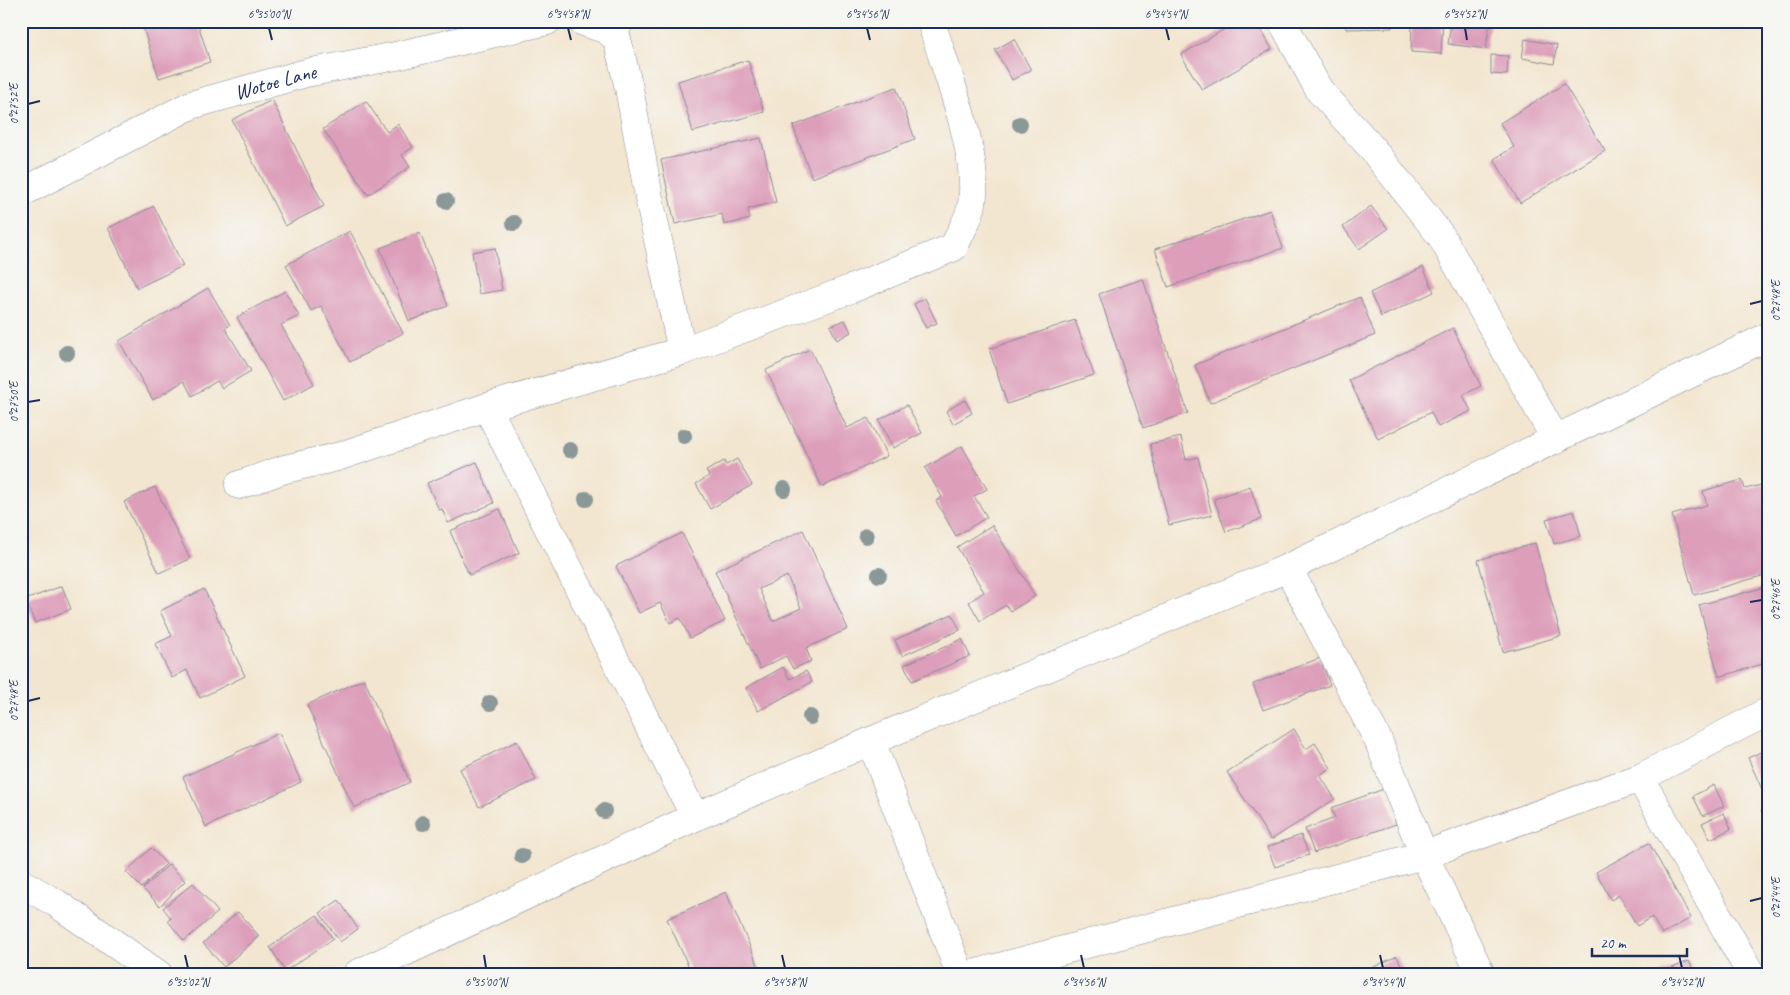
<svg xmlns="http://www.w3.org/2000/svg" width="1790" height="995" viewBox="0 0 1790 995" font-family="Caveat,sans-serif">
<rect width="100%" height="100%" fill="#f6f6f2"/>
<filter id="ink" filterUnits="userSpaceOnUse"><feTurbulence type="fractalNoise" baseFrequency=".02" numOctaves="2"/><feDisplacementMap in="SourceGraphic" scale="10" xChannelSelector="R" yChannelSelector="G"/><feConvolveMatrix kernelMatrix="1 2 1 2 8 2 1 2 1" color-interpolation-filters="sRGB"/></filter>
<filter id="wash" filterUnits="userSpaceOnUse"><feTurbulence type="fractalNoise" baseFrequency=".0096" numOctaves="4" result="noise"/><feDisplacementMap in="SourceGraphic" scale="20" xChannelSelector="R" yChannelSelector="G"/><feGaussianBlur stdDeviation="1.12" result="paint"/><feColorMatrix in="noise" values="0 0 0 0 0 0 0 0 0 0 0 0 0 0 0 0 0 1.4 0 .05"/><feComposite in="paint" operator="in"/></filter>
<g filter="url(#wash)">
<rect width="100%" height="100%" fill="#f3e6d0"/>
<g id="blocks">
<g fill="#dd9eba" fill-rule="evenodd">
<path d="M141 21H197L210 62 159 78Z"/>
<path d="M1238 21H1256L1272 49 1202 90 1181 55Z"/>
<path d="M1345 21H1392V28L1346 29Z"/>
<path d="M1412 21H1443L1441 54 1411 52Z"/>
<path d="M1451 21H1490L1486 49 1448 44Z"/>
<path d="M1546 21H1568V26L1546 27Z"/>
<path d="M1014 39 1031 70 1012 80 995 50Z"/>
<path d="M1525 39 1557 45 1554 64 1522 58Z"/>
<path d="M1491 55 1508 56 1507 75 1491 74Z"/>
<path d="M748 60 764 112 693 132 678 81Z"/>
<path d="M1564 84 1605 151 1520 203 1494 159 1514 147 1500 123Z"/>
<path d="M896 87 915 139 812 178 793 126Z"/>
<path d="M272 100 324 206 285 226 232 120Z"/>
<path d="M366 101 387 132 398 124 413 147 402 155 410 167 368 195 323 129Z"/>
<path d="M761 138 776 202 748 209 750 219 724 225 722 214 675 224 661 160Z"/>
<path d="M154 206 183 266 137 288 108 228Z"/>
<path d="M1371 206 1388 229 1359 249 1343 227Z"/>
<path d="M1270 210 1283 248 1168 287 1155 249Z"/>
<path d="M350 231 403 333 350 362 321 306 311 311 286 265Z"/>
<path d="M420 233 448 306 409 321 380 248Z"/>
<path d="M495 248 502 290 479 294 472 252Z"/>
<path d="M1423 267 1434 292 1381 317 1370 293Z"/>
<path d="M1143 279 1188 413 1143 428 1099 294Z"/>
<path d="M208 288 230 325 225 328 251 371 222 388 217 381 192 396 184 381 153 400 119 341Z"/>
<path d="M285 291 299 316 281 325 314 384 283 401 237 317Z"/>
<path d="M1360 297 1375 335 1210 403 1195 365Z"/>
<path d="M925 298 937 323 926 328 914 304Z"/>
<path d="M845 320 851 332 837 340 830 326Z"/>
<path d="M1075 320 1094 375 1007 404 989 349Z"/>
<path d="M1453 328 1481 386 1463 395 1471 411 1438 427 1431 412 1378 439 1349 380Z"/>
<path d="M810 349 847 428 868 418 887 456 822 487 766 370Z"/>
<path d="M965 400 972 413 953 424 946 411Z"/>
<path d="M907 405 922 433 893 448 879 420Z"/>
<path d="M1181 437 1186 460 1198 457 1212 515 1169 525 1150 444Z"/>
<path d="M962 446 987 489 974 496 987 517 956 536 936 501 942 497 925 468Z"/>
<path d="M737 459 752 485 710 509 696 484 709 476 706 471 724 461 726 465Z"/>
<path d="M477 462 494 503 448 523 442 509 439 510 427 483Z"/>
<path d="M1742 480 1745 489 1769 483V574L1694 595 1672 515 1707 505 1703 491Z"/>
<path d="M1250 486 1261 519 1226 532 1214 499Z"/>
<path d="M155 487 190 559 159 573 124 502Z"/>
<path d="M500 509 519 553 469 575 450 531Z"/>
<path d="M1574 511 1581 536 1554 544 1546 519Z"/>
<path d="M992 525 1035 596 1011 611 1006 605 980 621 969 602 984 592 957 547Z"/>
<path d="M803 530 848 629 806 648 811 661 793 669 786 656 760 669 715 571ZM787 576 801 608 773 621 759 589Z"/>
<path d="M682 533 725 621 690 638 680 618 670 623 660 603 639 613 616 566Z"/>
<path d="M1535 543 1561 636 1503 652 1478 560Z"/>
<path d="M62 586 71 609 35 623 25 600Z"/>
<path d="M1769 586V662L1719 677 1699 605Z"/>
<path d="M204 589 245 676 200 698 187 670 172 678 155 644 172 636 160 611Z"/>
<path d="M952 614 960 630 902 656 895 640Z"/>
<path d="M962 639 970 656 912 681 904 665Z"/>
<path d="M1320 658 1330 685 1263 710 1253 684Z"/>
<path d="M783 667 790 679 806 671 812 682 758 711 746 688Z"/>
<path d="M364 679 410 782 354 808 307 705Z"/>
<path d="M1294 729 1306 749 1315 743 1331 768 1320 775 1335 799 1271 840 1227 772Z"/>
<path d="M279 733 301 782 206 827 183 777Z"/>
<path d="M517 741 536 780 479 807 460 769Z"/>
<path d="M1769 748V805L1748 758Z"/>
<path d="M1714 785 1724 806 1703 816 1693 796Z"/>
<path d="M1384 789 1396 824 1314 853 1305 829 1335 818 1331 808Z"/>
<path d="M1769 807V826L1761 810Z"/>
<path d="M1724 813 1731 829 1710 839 1702 823Z"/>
<path d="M1301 835 1309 855 1275 867 1267 847Z"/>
<path d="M1649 843 1691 918 1662 934 1652 917 1637 926 1619 895 1611 900 1596 872Z"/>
<path d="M151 848 166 864 142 888 126 872Z"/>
<path d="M169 864 185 881 160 906 143 889Z"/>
<path d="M193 883 218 912 184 941 168 921 171 918 163 908Z"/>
<path d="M726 892 762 974H692L667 919Z"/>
<path d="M339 900 358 929 340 942 320 913Z"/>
<path d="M238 912 259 936 224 967 203 943Z"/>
<path d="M317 915 333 939 285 971 270 947Z"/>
<path d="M1397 956 1405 974H1359Z"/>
<path d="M1689 961 1695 974H1658Z"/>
</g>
</g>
</g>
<g filter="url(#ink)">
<use href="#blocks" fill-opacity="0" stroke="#878a97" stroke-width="1"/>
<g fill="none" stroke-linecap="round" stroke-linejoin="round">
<g stroke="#878a97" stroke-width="29">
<g id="street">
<path d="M581 21 607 30"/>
<path d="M621 21 607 30 617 39 629 88 650 203 682 351"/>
<path d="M1282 21 1319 90 1370 146 1441 236 1556 440"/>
<path id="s1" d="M21 193 191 105 306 73 396 56 547 21"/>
<path d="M487 407 695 817"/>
<path d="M239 485 285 469 337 457 487 407 682 351 851 289 954 247C959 234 970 218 972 204 980 153 946 72 931 21"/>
<path d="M1288 568 1378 740 1424 855 1481 974"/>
<path d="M871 741 960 974"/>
<path d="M1640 778 1751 974"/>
<path d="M21 883 56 903 158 974"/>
<path d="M357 974 695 817 871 741 1288 568 1769 336"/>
<path d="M973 974 1424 855 1640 778 1769 711"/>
</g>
</g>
<use href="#street" stroke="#fff" stroke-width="28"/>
</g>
<g fill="#8b9898">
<circle cx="1020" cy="124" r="8"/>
<circle cx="446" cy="201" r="8"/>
<circle cx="514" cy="223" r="8"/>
<circle cx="67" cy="353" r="8"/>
<circle cx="684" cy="436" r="8"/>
<circle cx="570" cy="450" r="8"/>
<circle cx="784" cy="489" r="8"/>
<circle cx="586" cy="499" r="8"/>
<circle cx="866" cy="536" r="8"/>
<circle cx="879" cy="575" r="8"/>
<circle cx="490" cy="703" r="8"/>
<circle cx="810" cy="717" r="8"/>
<circle cx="604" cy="811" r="8"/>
<circle cx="423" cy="823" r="8"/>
<circle cx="522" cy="856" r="8"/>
</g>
</g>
<path fill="none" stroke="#1b2f5e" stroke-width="2" d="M269 28 272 40M568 28 571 40M867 28 870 40M1166 28 1169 40M1465 28 1467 40M28 104 40 101M1750 304 1762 301M28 402 40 400M1750 602 1762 600M28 701 40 698M1750 901 1762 898M185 955 188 968M484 955 486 968M782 955 785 968M1081 955 1084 968M1380 955 1383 968M1679 955 1682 968"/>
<g text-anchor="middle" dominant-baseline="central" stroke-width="4" stroke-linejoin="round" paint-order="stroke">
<g font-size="21" fill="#1b2f5e" stroke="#f6f6f2">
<text stroke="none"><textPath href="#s1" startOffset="279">Wotoe Lane</textPath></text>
</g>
</g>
<rect width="1790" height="995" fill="none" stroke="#f6f6f2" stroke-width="55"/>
<path d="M1592 948v8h95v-8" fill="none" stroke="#1b2f5e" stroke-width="2.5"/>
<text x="1600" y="948" font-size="15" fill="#1b2f5e" stroke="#f6f6f2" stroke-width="4" paint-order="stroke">20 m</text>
<rect x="28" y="28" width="1734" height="940" fill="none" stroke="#1b2f5e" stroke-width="2"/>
<g font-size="12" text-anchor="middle" fill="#1b2f5e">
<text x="269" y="18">6°35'00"N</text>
<text x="568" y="18">6°34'58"N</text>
<text x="867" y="18">6°34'56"N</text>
<text x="1166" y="18">6°34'54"N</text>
<text x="1465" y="18">6°34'52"N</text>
<text transform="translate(14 104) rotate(-90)" y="4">0°27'52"E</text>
<text transform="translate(1776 301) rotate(-90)" y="4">0°27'48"E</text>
<text transform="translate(14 402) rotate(-90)" y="4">0°27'50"E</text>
<text transform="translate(1776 600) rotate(-90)" y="4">0°27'46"E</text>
<text transform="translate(14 701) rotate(-90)" y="4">0°27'48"E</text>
<text transform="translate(1776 898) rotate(-90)" y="4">0°27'44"E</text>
<text x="188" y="986">6°35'02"N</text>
<text x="486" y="986">6°35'00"N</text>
<text x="785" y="986">6°34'58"N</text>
<text x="1084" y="986">6°34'56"N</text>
<text x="1383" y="986">6°34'54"N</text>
<text x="1682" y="986">6°34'52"N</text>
</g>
</svg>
